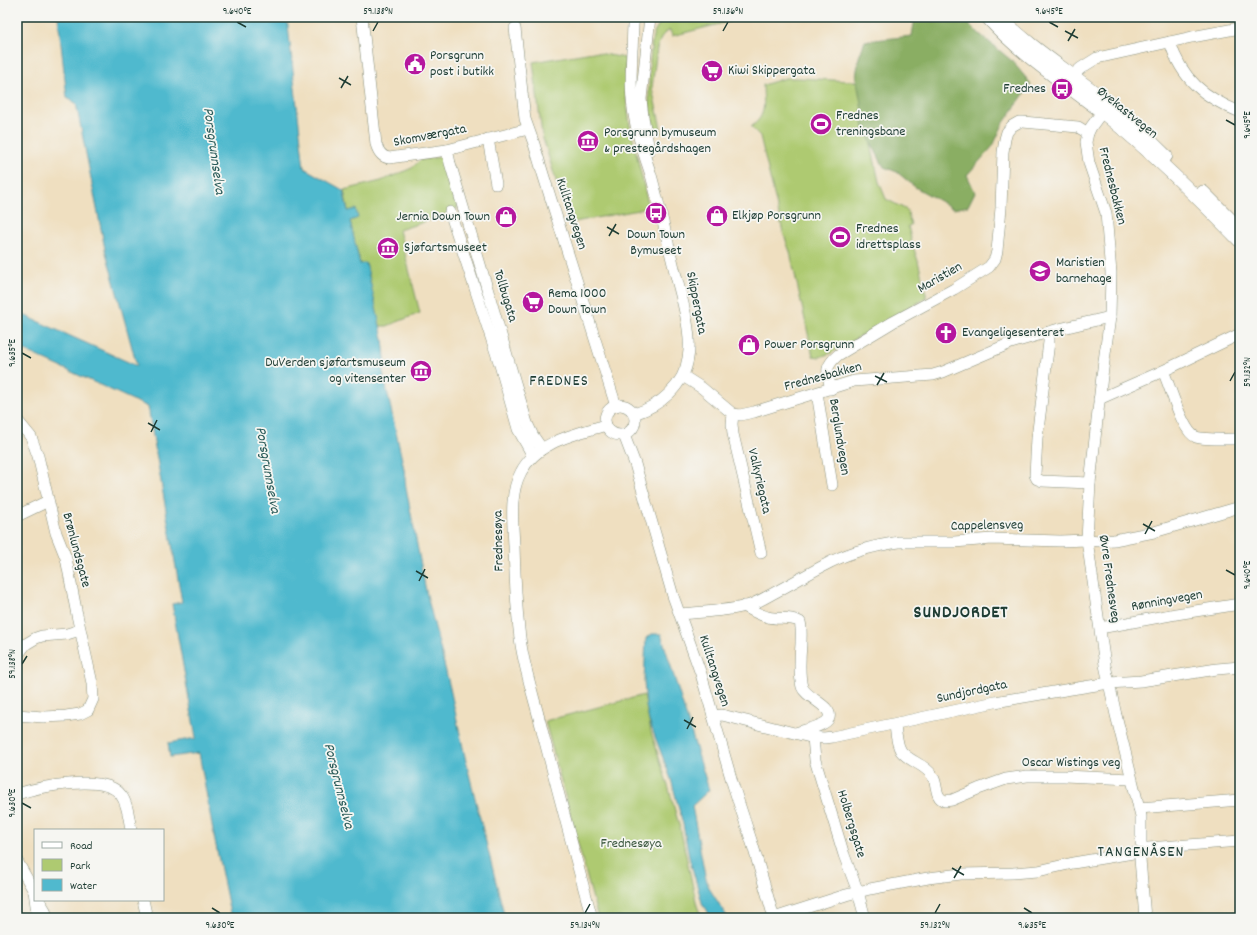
<svg xmlns="http://www.w3.org/2000/svg" width="1257" height="935" viewBox="0 0 1257 935" font-family="Dekko,sans-serif">
<rect width="100%" height="100%" fill="#f6f6f2"/>
<filter id="ink" filterUnits="userSpaceOnUse"><feTurbulence type="fractalNoise" baseFrequency=".025" numOctaves="2"/><feDisplacementMap in="SourceGraphic" scale="8" xChannelSelector="R" yChannelSelector="G"/><feConvolveMatrix kernelMatrix="1 2 1 2 8 2 1 2 1" color-interpolation-filters="sRGB"/></filter>
<filter id="wash" filterUnits="userSpaceOnUse"><feTurbulence type="fractalNoise" baseFrequency=".012" numOctaves="4" result="noise"/><feDisplacementMap in="SourceGraphic" scale="16" xChannelSelector="R" yChannelSelector="G"/><feGaussianBlur stdDeviation="0.9" result="paint"/><feColorMatrix in="noise" values="0 0 0 0 0 0 0 0 0 0 0 0 0 0 0 0 0 1.4 0 .05"/><feComposite in="paint" operator="in"/></filter>
<g filter="url(#wash)">
<rect width="100%" height="100%" fill="#efdfc0"/>
<g fill="#aeca71" stroke="#668452">
<path d="M688 17H742L743 18 672 36 670 30 665 33 662 36 657 48 652 88 662 133 661 134C645 122 649 79 650 61 651 52 651 42 654 33 655 29 658 26 661 23Z"/>
<path d="M593 52 625 58 626 96 630 126 649 208 569 223 542 135 533 62Z"/>
<path d="M786 78H799L865 82 871 144 879 182 886 199 907 210 911 225 908 226 912 243 918 261 926 294V297L923 300 831 353 820 357 813 356 790 252 783 232 760 136 751 127C768 114 763 103 763 85Z"/>
<path d="M439 157 443 162 458 208 436 218 399 230 420 313 387 326H380L366 264 360 265 357 250H356L344 190 381 181 412 168 420 160Z"/>
<path d="M644 695 651 732 668 786 681 832 697 906 702 918H598L545 721Z"/>
</g>
<path fill="#8aae63" stroke="#54764c" d="M915 17H961L976 31 1012 61 1031 84 1003 124 993 146 967 175 975 192 968 206 954 209 915 187 897 172 884 167 864 129 861 103 856 77 859 57 865 41 912 36Z"/>
<g fill="#50b9ce" stroke="#387b81">
<path d="M58 17H287L304 168 343 190 348 211 356 209 358 218 350 221 360 264 366 263 383 339 386 368H382L404 469 406 488 426 591 450 688 467 766 505 918H231L214 836 199 753 170 757 168 743 196 738 172 604 182 602 148 407 17 347V312L137 366 105 249 76 103 67 98Z"/>
<path d="M652 634H661L709 790 692 806 705 875 709 888 728 918H711L706 908 703 906 689 857 683 824 671 779 649 721 646 706 644 681 646 638Z"/>
</g>
</g>
<g filter="url(#ink)">
<g fill="none" stroke-linecap="round" stroke-linejoin="round">
<g stroke="#878e7a" stroke-width="12">
<g id="minor">
<path d="M362 17 376 144C378 151 381 157 389 158L447 150 528 129"/>
<path d="M634 17C632 28 633 39 632 50 631 73 630 97 635 120 638 139 645 156 651 175 660 207 667 240 675 272 681 296 693 334 688 358 684 386 660 406 634 414"/>
<path d="M515 28 525 119 534 144 543 174 616 406"/>
<path d="M1170 42C1181 79 1205 98 1240 112"/>
<path d="M1068 82 1073 75 1081 68 1097 58 1192 37 1240 28"/>
<path d="M1107 105 1091 127 1088 133 1086 142 1089 163 1106 213 1111 273 1110 317 1102 376 1090 483 1087 540 1105 665 1116 715 1141 816V843"/>
<path d="M488 139 496 184"/>
<path d="M447 150 450 163 527 423 533 436 542 449"/>
<path d="M649 150 643 117 641 99 650 17"/>
<path d="M450 212 500 365 518 429 533 456"/>
<path d="M1049 332V342L1037 438 1035 475 1037 479 1042 481 1090 483"/>
<path d="M1163 371C1170 385 1182 432 1196 437 1204 440 1230 439 1240 439"/>
<path d="M683 376 702 388 733 414 740 415 754 412 854 381 933 375 943 372 1011 343 1059 329 1110 317"/>
<path d="M831 389C827 372 824 367 838 355L893 322 954 289 989 267 995 259 997 251 1001 208 1003 152 1005 139 1007 132 1012 126 1019 122H1023L1078 127 1088 133"/>
<path d="M817 393 832 485"/>
<path d="M1099 399 1163 371 1240 334"/>
<circle cx="620" cy="420" r="15"/>
<path d="M733 414 732 424 733 434 761 553"/>
<path d="M17 420 31 437 38 456 56 533 66 558 77 615 92 683 93 699 88 710 80 714 66 716 43 717 17 715"/>
<path d="M624 435 635 464 673 596 701 674 733 785 753 846 774 918"/>
<path d="M17 516 48 501"/>
<path d="M744 606C751 610 759 615 768 617 778 620 791 616 800 622 802 629 801 636 801 644 800 656 799 675 802 687 806 698 833 706 829 718 826 726 804 730 796 733"/>
<path d="M680 614C701 612 730 611 750 605 757 602 765 598 772 594 789 585 806 575 823 566 846 553 872 546 899 542H954L992 539 1060 541 1087 540 1100 541 1114 540 1154 532 1240 507"/>
<path d="M1100 628 1176 614 1240 604"/>
<path d="M17 656 26 644 36 638 42 636 67 634 80 630"/>
<path d="M713 716 722 715 810 737 824 738 832 737 995 702 1065 690 1109 683 1141 681 1217 669 1240 667"/>
<path d="M895 724C896 733 896 743 901 751 909 762 926 764 933 777 938 785 934 797 945 801L952 800 978 789 1006 779 1027 776H1064L1131 779"/>
<path d="M813 737 815 760 844 855 858 892 865 918"/>
<path d="M17 794C39 787 105 773 121 795 128 804 129 819 131 830"/>
<path d="M1139 808 1240 800"/>
<path d="M1148 848 1240 841"/>
<path d="M1140 859 1145 918"/>
<path d="M17 861 35 893"/>
<path d="M34 891 37 913 34 918"/>
<path d="M39 900 45 910 47 918"/>
<path d="M143 900 147 918"/>
<path d="M592 918C575 857 559 795 543 734 536 704 526 675 521 645 516 612 515 579 514 546 513 522 509 494 521 472 537 441 576 434 606 425"/>
<path d="M774 918 846 895 870 889 928 878 961 874 1013 873 1038 871 1073 863 1133 853"/>
</g>
</g>
<g stroke="#878e7a" stroke-width="14">
<g id="major">
<path d="M987 17C1020 54 1063 82 1102 112 1151 151 1196 196 1240 241"/>
<path d="M1000 17C1028 45 1062 67 1093 91 1119 111 1143 133 1166 156"/>
<path d="M1203 192 1240 229"/>
</g>
</g>
<use href="#minor" stroke="#fff" stroke-width="11"/>
<use href="#major" stroke="#fff" stroke-width="13"/>
</g>
</g>
<path fill="none" stroke="#1f3d34" stroke-width="1.5" d="M237 22 246 27M1049 22 1058 27M373 31 378 22M723 31 728 22M1065 31 1078 38M1068 41 1075 29M339 78 351 85M341 88 348 76M1226 120 1235 125M607 227 619 234M609 236 616 224M22 353 31 358M875 376 887 382M1230 381 1235 372M877 385 884 373M148 423 160 430M151 432 157 420M1143 524 1155 531M1145 534 1152 521M1226 570 1235 575M416 571 428 578M419 581 425 569M22 664 27 656M684 720 696 727M687 729 693 717M22 803 31 808M952 868 964 875M954 878 961 866M212 908 220 913M1024 908 1032 913M585 913 590 904M935 913 940 904"/>
<defs>
<g id="civic-disc" transform="scale(1.15)"><circle r="9.5" fill="#b5179e" stroke="#f6f6f2"/><path d="M-.6-6.5H3V-4.5H.6V-3L4-1V1h2V6H-6V1h2V-1L-.6-3ZM-1.2 2.5V6h2.4V2.5Z" fill="#fff"/></g>
<g id="supermarket-disc" transform="scale(1.15)"><circle r="9.5" fill="#b5179e" stroke="#f6f6f2"/><path d="M-6-5.5h2.5l.6 2H6L4.5 2H-2.5L-4.4-4H-6ZM-1.5 3.2a1.3 1.3 0 1 0 .1 0ZM3 3.2a1.3 1.3 0 1 0 .1 0Z" fill="#fff"/></g>
<g id="bus-disc" transform="scale(1.15)"><circle r="9.5" fill="#b5179e" stroke="#f6f6f2"/><path d="M-5-6H5V4H4V6H2V4H-2V6H-4V4H-5ZM-3.5-4V0h7V-4ZM-3.5 1.2v1.5H-2V1.2ZM2 1.2v1.5H3.5V1.2Z" fill="#fff"/></g>
<g id="stadium-disc" transform="scale(1.15)"><circle r="9.5" fill="#b5179e" stroke="#f6f6f2"/><path d="M0-5a6.5 5 0 1 0 0 10a6.5 5 0 1 0 0-10ZM-3.5-1.8h7v3.6h-7Z" fill="#fff"/></g>
<g id="museum-disc" transform="scale(1.15)"><circle r="9.5" fill="#b5179e" stroke="#f6f6f2"/><path d="M0-6L6-3V-2H-6V-3ZM-5-1h2V3h-2ZM-1-1h2V3h-2ZM3-1h2V3H3ZM-6 4H6V6H-6Z" fill="#fff"/></g>
<g id="shop-disc" transform="scale(1.15)"><circle r="9.5" fill="#b5179e" stroke="#f6f6f2"/><path d="M-5-2.5h2.3a2.7 3.5 0 0 1 5.4 0H5L5.5 6h-11ZM-1.5-2.5h3a1.5 2.3 0 0 0-3 0Z" fill="#fff"/></g>
<g id="school-disc" transform="scale(1.15)"><circle r="9.5" fill="#b5179e" stroke="#f6f6f2"/><path d="M0-5L7-2L0 1L-7-2ZM-4 1L0 2.5L4 1V4Q0 6-4 4Z" fill="#fff"/></g>
<g id="church-disc" transform="scale(1.15)"><circle r="9.5" fill="#b5179e" stroke="#f6f6f2"/><path d="M-1.2-6h2.4v3.5h3.3v2.4h-3.3V6h-2.4V-.1h-3.3v-2.4h3.3Z" fill="#fff"/></g>
</defs>
<g fill-rule="evenodd">
<use href="#civic-disc" x="415" y="64"/>
<use href="#supermarket-disc" x="712" y="71"/>
<use href="#bus-disc" x="1062" y="89"/>
<use href="#stadium-disc" x="821" y="124"/>
<use href="#museum-disc" x="588" y="141"/>
<use href="#bus-disc" x="656" y="213"/>
<use href="#shop-disc" x="717" y="216"/>
<use href="#shop-disc" x="506" y="217"/>
<use href="#stadium-disc" x="840" y="237"/>
<use href="#museum-disc" x="388" y="248"/>
<use href="#school-disc" x="1040" y="271"/>
<use href="#supermarket-disc" x="533" y="302"/>
<use href="#church-disc" x="946" y="333"/>
<use href="#shop-disc" x="749" y="345"/>
<use href="#museum-disc" x="421" y="371"/>
</g>
<g text-anchor="middle" dominant-baseline="central" stroke-width="3.5" stroke-linejoin="round" paint-order="stroke">
<g font-size="14" fill="#1f3d34" stroke="#f6f6f2" text-anchor="start">
<text x="430" y="56">Porsgrunn<tspan x="430" dy="16">post i butikk</tspan></text>
<text x="728" y="71">Kiwi Skippergata</text>
<text x="1046" y="89" text-anchor="end">Frednes</text>
<text x="836" y="116">Frednes<tspan x="836" dy="16">treningsbane</tspan></text>
<text x="604" y="133">Porsgrunn bymuseum<tspan x="604" dy="16">&amp; prestegårdshagen</tspan></text>
<text x="732" y="216">Elkjøp Porsgrunn</text>
<text x="490" y="217" text-anchor="end">Jernia Down Town</text>
<text x="856" y="229">Frednes<tspan x="856" dy="16">idrettsplass</tspan></text>
<text x="656" y="235" text-anchor="middle">Down Town<tspan x="656" dy="16">Bymuseet</tspan></text>
<text x="404" y="248">Sjøfartsmuseet</text>
<text x="1056" y="263">Maristien<tspan x="1056" dy="16">barnehage</tspan></text>
<text x="548" y="294">Rema 1000<tspan x="548" dy="16">Down Town</tspan></text>
<text x="962" y="333">Evangeligesenteret</text>
<text x="764" y="345">Power Porsgrunn</text>
<text x="406" y="363" text-anchor="end">DuVerden sjøfartsmuseum<tspan x="406" dy="16">og vitensenter</tspan></text>
</g>
<g font-size="14" fill="#1f3d34" stroke="#f6f6f2">
<text transform="translate(1127 113) rotate(39)">Øyekastvegen</text>
<text transform="translate(430 136) rotate(-11)">Skomværgata</text>
<text transform="translate(1112 186) rotate(76)">Frednesbakken</text>
<text transform="translate(571 214) rotate(72)">Kulltangvegen</text>
<text transform="translate(940 278) rotate(-30)">Maristien</text>
<text transform="translate(505 296) rotate(73)">Tollbugata</text>
<text transform="translate(696 303) rotate(79)">Skippergata</text>
<text transform="translate(823 377) rotate(-15)">Frednesbakken</text>
<text transform="translate(839 437) rotate(81)">Berglundvegen</text>
<text transform="translate(759 481) rotate(77)">Valkyriegata</text>
<text transform="translate(987 526) rotate(-1)">Cappelensveg</text>
<text transform="translate(499 541) rotate(-91)">Frednesøya</text>
<text transform="translate(76 550) rotate(75)">Brønlundsgate</text>
<text transform="translate(1109 579) rotate(82)">Øvre Frednesveg</text>
<text transform="translate(1167 601) rotate(-10)">Rønningvegen</text>
<text transform="translate(714 671) rotate(72)">Kulltangvegen</text>
<text transform="translate(972 692) rotate(-12)">Sundjordgata</text>
<text x="1071" y="763">Oscar Wistings veg</text>
<text transform="translate(851 824) rotate(73)">Holbergsgate</text>
</g>
<g font-size="14" fill="#3c5940" stroke="#f6f6f2">
<text x="631" y="844">Frednesøya</text>
</g>
<g font-size="15" font-style="italic" fill="#2b5c5a" stroke="#f6f6f2">
<text transform="translate(213 151) rotate(82)">Porsgrunnselva</text>
<text transform="translate(267 470) rotate(80)">Porsgrunnselva</text>
<text transform="translate(338 786) rotate(76)">Porsgrunnselva</text>
</g>
<g font-size="16" letter-spacing="1" fill="#1f3d34" stroke="#f6f6f2">
<text x="559" y="381">FREDNES</text>
<text x="1141" y="852">TANGENÅSEN</text>
</g>
<g font-size="18" font-weight="bold" letter-spacing="1" fill="#1f3d34" stroke="#f6f6f2">
<text x="961" y="613">SUNDJORDET</text>
</g>
</g>
<rect width="1257" height="935" fill="none" stroke="#f6f6f2" stroke-width="44"/>
<rect x="34" y="829" width="130" height="72" fill="#f6f6f2" stroke="#a0aca6"/>
<rect x="42" y="842" width="20" height="6" fill="#ffffff" stroke="#a0aca6"/>
<text x="70" y="849" font-size="12" fill="#1f3d34">Road</text>
<rect x="42" y="859" width="20" height="12" fill="#aeca71" stroke="#a0aca6"/>
<text x="70" y="869" font-size="12" fill="#1f3d34">Park</text>
<rect x="42" y="879" width="20" height="12" fill="#50b9ce" stroke="#a0aca6"/>
<text x="70" y="889" font-size="12" fill="#1f3d34">Water</text>
<rect x="22" y="22" width="1213" height="891" fill="none" stroke="#1f3d34" stroke-width="1.5"/>
<g font-size="10" text-anchor="middle" fill="#1f3d34">
<text x="237" y="14">9.640°E</text>
<text x="378" y="14">59.138°N</text>
<text x="728" y="14">59.136°N</text>
<text x="1049" y="14">9.645°E</text>
<text transform="translate(1246 125) rotate(-90)" y="4">9.645°E</text>
<text transform="translate(11 353) rotate(-90)" y="4">9.635°E</text>
<text transform="translate(1246 372) rotate(-90)" y="4">59.132°N</text>
<text transform="translate(1246 575) rotate(-90)" y="4">9.640°E</text>
<text transform="translate(11 664) rotate(-90)" y="4">59.138°N</text>
<text transform="translate(11 803) rotate(-90)" y="4">9.630°E</text>
<text x="220" y="928">9.630°E</text>
<text x="585" y="928">59.134°N</text>
<text x="935" y="928">59.132°N</text>
<text x="1032" y="928">9.635°E</text>
</g>
</svg>
